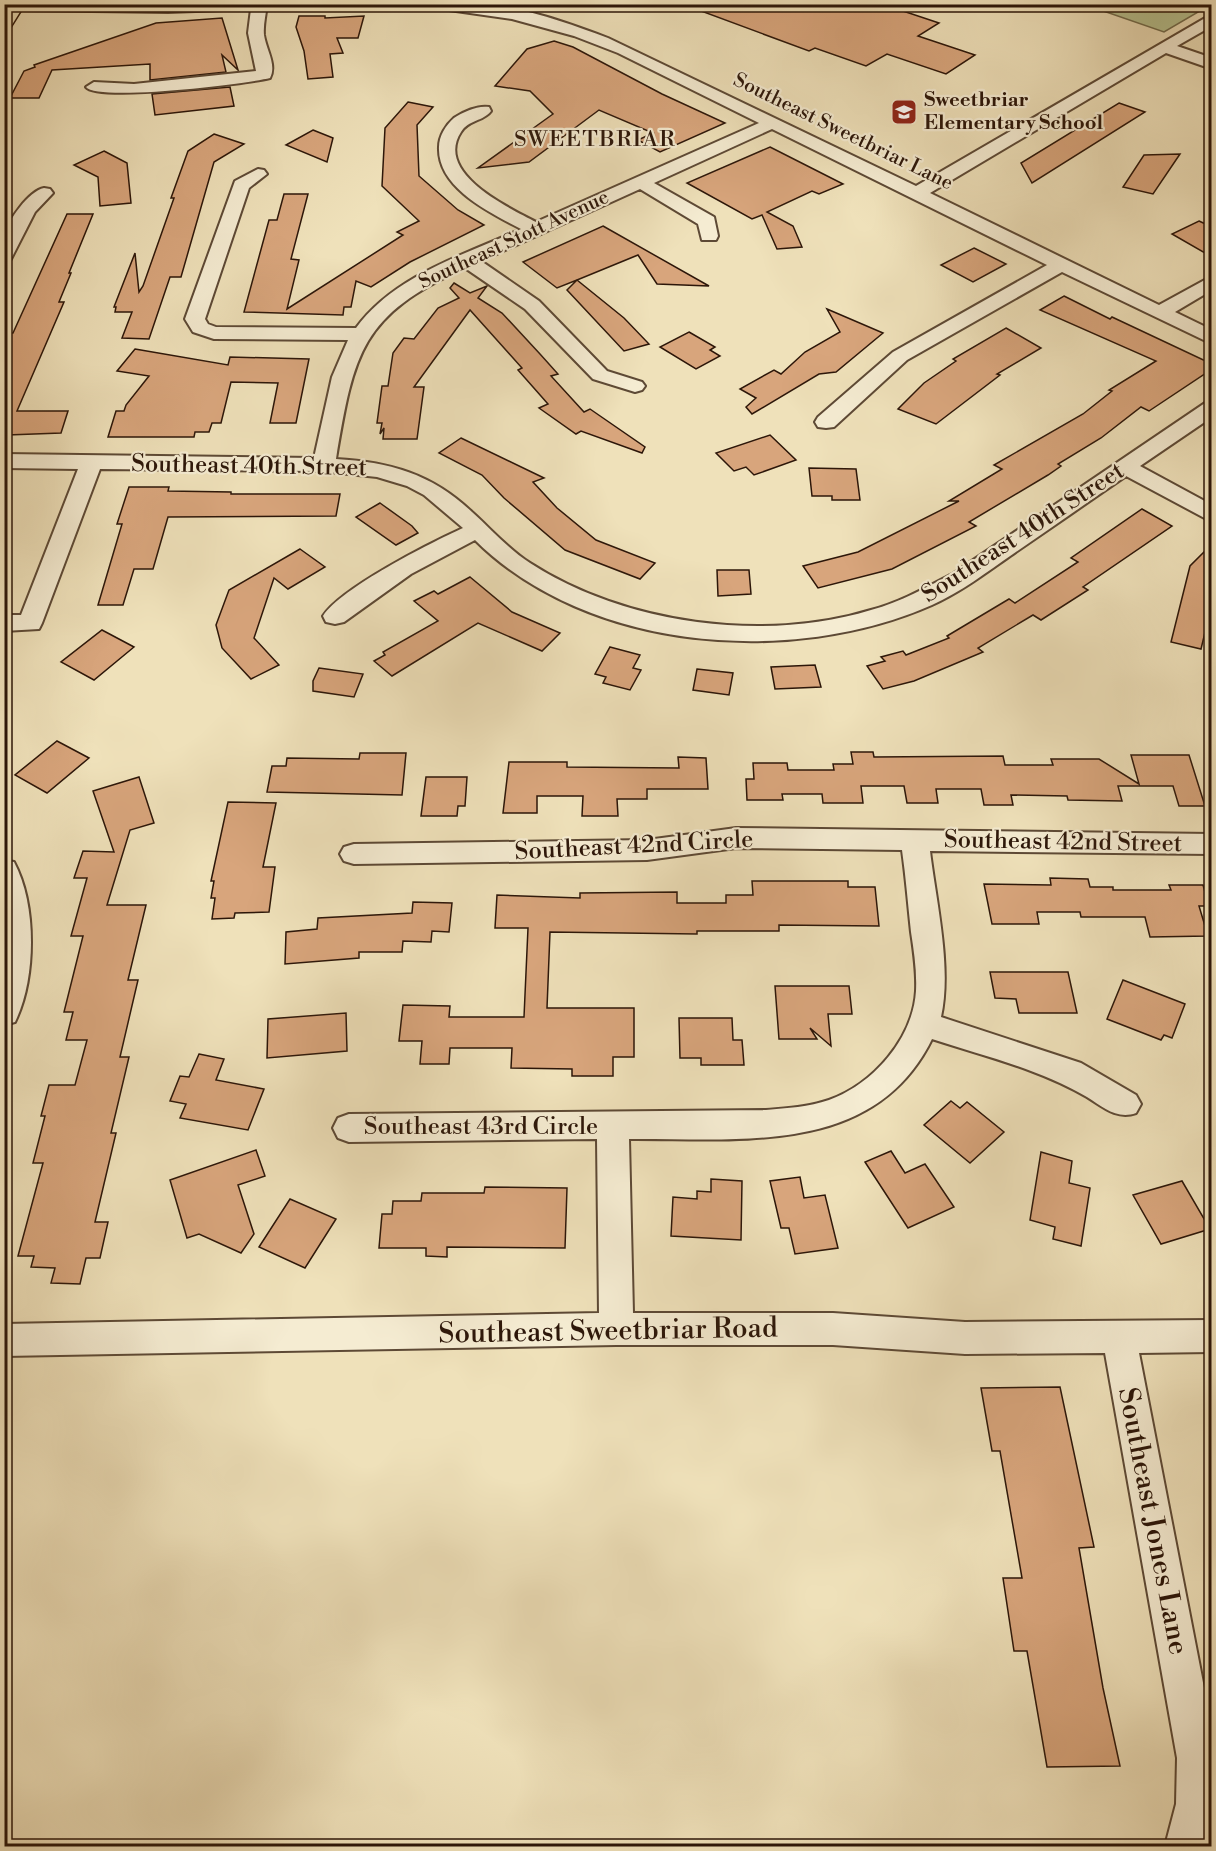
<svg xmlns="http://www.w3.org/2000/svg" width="1216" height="1851" viewBox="0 0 1216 1851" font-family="'Libre Bodoni',serif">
<rect width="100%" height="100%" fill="#efe1ba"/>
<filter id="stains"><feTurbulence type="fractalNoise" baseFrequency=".00333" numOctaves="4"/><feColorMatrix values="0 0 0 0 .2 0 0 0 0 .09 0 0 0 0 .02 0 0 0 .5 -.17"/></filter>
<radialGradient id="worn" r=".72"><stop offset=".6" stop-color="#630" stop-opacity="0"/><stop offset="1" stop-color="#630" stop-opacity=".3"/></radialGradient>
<path fill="#b7c391" stroke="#726c4d" stroke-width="1.5" d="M1086 5 1210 4V5L1164 32Z"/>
<g fill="#d8a57c" stroke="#2c1609" stroke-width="1.5">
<path d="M693 4H882L939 23 918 36 975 55 946 74 887 54 866 66 815 48 809 51 693 8Z"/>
<path d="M299 16H325V18L364 16 358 38H337L343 53 330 54 333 77 308 79 304 51 296 27Z"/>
<path d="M222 18 238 70 222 55 226 72 150 80V64L52 70 39 98H10L24 71 35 67 34 65 156 23Z"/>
<path d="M554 41 573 47 662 94 725 123 660 152 638 140 653 133 599 110 529 162 478 168 553 114 530 91 495 86 527 49Z"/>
<path d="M230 87 234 106 155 115 152 94Z"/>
<path d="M408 102 433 107 417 125 419 176 458 210 484 225 410 262 371 287 356 281 351 307H344L343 315 244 312 269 220H277L284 194H308L291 259 299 260 287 309 403 235 397 232 419 221 382 186 385 128Z"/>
<path d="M1119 103 1145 112 1032 183 1021 163Z"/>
<path d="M313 130 333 138 327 162 286 145Z"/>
<path d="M214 134 244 144 214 162 181 277H170L149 339 122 338 132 312H115L116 307H114L135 253 139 292 143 286 174 198H171L188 151Z"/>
<path d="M770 147 843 184 819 194 812 191 767 212 793 226 802 247 777 249 762 215 752 219 687 183Z"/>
<path d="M104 151 127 163 131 203 100 206 98 177 74 165Z"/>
<path d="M1180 154 1153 194 1123 187 1144 155Z"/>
<path d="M67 214H93L69 273H71L59 302H64L17 411H68L61 433 7 435 4 440V342L8 333H13Z"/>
<path d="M1199 221 1212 227V257L1172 234Z"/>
<path d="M603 226 709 286 657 284 638 255 577 280 624 318 649 344 624 351 567 290 577 280 557 288 523 262Z"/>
<path d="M974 248 1006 264 973 282 941 265Z"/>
<path d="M454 283 470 293 487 286 478 298 502 313 540 354 558 374 551 376 584 412 590 409 645 447 642 453 581 431 576 434 539 408 548 404 518 370 522 368 470 310 414 387H424L417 439H383L384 428 380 434 382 423H377L382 386H388L393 353 404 338 414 339 438 308 459 298 450 288Z"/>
<path d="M1064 296 1110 319 1112 317 1212 364V369L1149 411 1141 407 1101 438 1058 464 1061 466 1048 475 969 522 976 526 892 569 818 588 803 566 858 552 959 501H949L1002 469 994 465 1083 414 1112 391 1109 390 1156 361 1040 310Z"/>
<path d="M827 309 883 333 836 372 819 374 752 414 746 407 756 398 740 389 774 370 781 374 805 352 840 332Z"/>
<path d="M1006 328 1041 348 997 374 1000 375 936 424 898 409 924 383 956 361 953 359Z"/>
<path d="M689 332 715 347 710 350 720 356 696 369 660 347Z"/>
<path d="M135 349 228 365 230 357 309 359 296 423H270L278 383 231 382 221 423H212L209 432H195L194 437H108L116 411H124L126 405 149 376 117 371Z"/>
<path d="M770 435 796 460 754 475 746 467 734 471 716 453Z"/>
<path d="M461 438 544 478 533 482 557 508 596 540 655 563 640 579 565 550 504 498 482 475 439 453Z"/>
<path d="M809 468 856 469 860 500H832V496H812Z"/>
<path d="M129 487H169L168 491 231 492V494H340L336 516 168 517 153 569H134L123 605H98L122 524H117Z"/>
<path d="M380 503 412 526 418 533 396 545 356 517Z"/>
<path d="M1142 509 1172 526 1083 587 1088 590 1041 620 1033 615 978 648 983 652 914 681 883 689 867 666 885 661 881 657 903 651 906 655 949 638 947 636 1009 599 1015 603 1078 562 1071 558Z"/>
<path d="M1212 544V629L1206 628 1201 649 1171 642 1190 566Z"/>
<path d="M300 549 325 567 288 589 274 578 254 638 279 665 251 679 222 648 216 625 229 590Z"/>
<path d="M717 570H749L751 594 718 596Z"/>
<path d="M470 577 512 612 560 633 542 651 478 623 392 676 374 661 385 655 383 652 438 621 414 601 434 591 438 594Z"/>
<path d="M102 630 134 647 94 680 61 662Z"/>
<path d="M610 647 640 655 633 668 641 670 630 690 603 683 606 677 595 674Z"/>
<path d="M815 665 821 687 775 689 771 667Z"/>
<path d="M319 668 363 674 354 697 313 691V681Z"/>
<path d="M697 669 733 673 729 695 693 690Z"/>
<path d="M57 741 89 758 47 793 15 775Z"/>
<path d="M851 752H873L874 757 1003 756 1005 765H1053L1051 759H1099L1139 784 1131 755H1189L1205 806H1179L1173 786H1118L1122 801 1068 800 1067 796 1011 795 1013 805H984L981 789H936L938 803H907L904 786H861L863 803H823L822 794H782L783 800H747L746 779H754L753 763H787L788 770H834L833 764H853Z"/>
<path d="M360 753H406L402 795 267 792 272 766H286L287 758 359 759Z"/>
<path d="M678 757 706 758 708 789H647V799H617L618 816H582L583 796H537V813H503L509 762H567V767L679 768Z"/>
<path d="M139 777 154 823 130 830 107 905H146L128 980H138L120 1057H129L111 1133H116L95 1222H108L100 1258H86L80 1284 51 1283 55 1268 31 1267 34 1256H18L43 1163H33L45 1116H41L49 1085H75L87 1040H66L73 1012H64L83 936H71L87 878H74L83 851 114 852 93 791Z"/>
<path d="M426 777H467L465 806H458L457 816H421Z"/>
<path d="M228 802 276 803 263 867H275L269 912 235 913 234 918 212 919 215 898H211L214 881H211Z"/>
<path d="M1050 878 1088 879 1090 887H1113V890H1171L1169 885H1203L1209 906H1199L1208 936 1150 937 1145 917H1081L1080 912H1037L1039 924H992L984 884 1051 885Z"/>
<path d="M752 881H848V887H875L879 926 779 925V931H697V934L550 932 547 1008H634V1057H613V1076H572V1069L511 1068 512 1048H450L449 1064H420L422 1041H399L403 1005 450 1006 449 1017H524L528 928H495L497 895 580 898V893L677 892V903H726V895H753Z"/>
<path d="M413 902 452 903 449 932 432 931 431 942 403 941 402 952H359V958L285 964 286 932 317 929 318 918 412 913Z"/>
<path d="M990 972H1068L1077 1013H1019L1016 999 995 998Z"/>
<path d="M1123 980 1185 1004 1172 1038 1164 1035 1161 1040 1107 1019Z"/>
<path d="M775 986H849L852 1014H828L831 1046 810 1028 817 1039H779Z"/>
<path d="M346 1013 347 1051 267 1058 268 1019Z"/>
<path d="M679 1018H732L733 1040H742L744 1065H701V1058H680Z"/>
<path d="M199 1054 224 1059 216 1080 264 1089 248 1130 180 1118 186 1104 170 1101 180 1076 189 1077Z"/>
<path d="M951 1101 960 1108 967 1102 1004 1132 970 1163 924 1125Z"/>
<path d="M256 1150 265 1176 238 1185 254 1234 241 1253 199 1234 187 1238 170 1180Z"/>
<path d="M891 1151 905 1173 925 1164 954 1207 908 1228 865 1162Z"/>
<path d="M1041 1152 1072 1161 1069 1183 1090 1188 1081 1246 1053 1239 1055 1227 1030 1220Z"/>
<path d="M800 1177 804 1198 825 1195 838 1248 795 1254 789 1228H781L770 1181Z"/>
<path d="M711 1179 742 1181 741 1240 671 1236 673 1197 697 1199V1191L711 1192Z"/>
<path d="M1182 1181 1210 1229 1161 1244 1133 1195Z"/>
<path d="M485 1187 567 1188 565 1248 447 1247V1257L426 1256V1248H379L382 1214H392L393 1201H421L422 1193H484Z"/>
<path d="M290 1199 336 1219 305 1268 259 1247Z"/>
<path d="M1060 1387 1094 1547 1079 1548 1103 1688 1120 1766 1047 1767 1027 1651H1014L1003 1578H1022L1000 1451H992L981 1388Z"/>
</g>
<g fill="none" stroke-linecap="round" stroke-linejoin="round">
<g stroke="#5d4935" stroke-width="4">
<g id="minor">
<path d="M267 4C266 14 263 25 264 35 266 49 277 65 270 78 246 84 97 102 86 87L94 82 134 84 256 71 248 33 251 9 168 12 16 10 8 5Z"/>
<path d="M435 4C450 4 466 3 481 4 524 7 568 23 608 38L916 186 1212 14V26L1177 46 1212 58V69L1166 53 930 193 1159 305 1212 276V290L1175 312 1212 330V344L1062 272 907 360 834 427 826 428 818 427 815 422 818 417 893 352 1047 265 772 129 654 183 714 217 718 236 716 240H702L698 224 640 189 481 261 539 301 607 371 642 382 645 386 642 390 635 392 593 379 525 309 465 268C361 315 354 352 336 459 390 462 432 474 472 512 491 529 508 549 530 563 624 624 764 643 871 610 901 602 927 587 954 573L1205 403 1212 401V417L1140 466 1212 505V522L1126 476C1088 502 1051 528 1013 554 987 572 961 592 932 605 792 667 587 652 475 540L411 574 344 622 335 624 326 622 323 616C341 588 430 543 463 528L424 495 407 486 377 477 320 471 100 469 42 623 39 629 4 631V615H21L78 469 4 468V454L314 458 332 377 348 340 214 339 193 332 185 319 235 181 258 169 264 170 267 174 249 188 205 319 208 324 216 327 356 328C395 275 464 255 521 229 491 213 437 188 439 147 439 136 446 125 454 118 463 112 478 105 489 107L491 111C484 121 468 120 461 132 434 173 509 208 536 222L759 123 618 53 574 36 512 19 442 9Z"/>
<path d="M44 188 50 189 53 193 35 212 11 259 4 261C4 253 3 243 4 236 8 220 29 191 44 188Z"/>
<path d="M736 828 1212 834V854L930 851C936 901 952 968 941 1017L1081 1063 1136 1095 1141 1104 1136 1113C1117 1120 1103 1107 1087 1097 1039 1069 984 1056 932 1039 874 1157 740 1138 629 1139L633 1313H833L965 1322 1212 1320V1352L1139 1353 1212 1729V1826L1207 1846H1165L1176 1804 1177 1758 1105 1353 965 1354 833 1345H616L4 1356V1324L599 1313 597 1139 349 1142 338 1138 333 1128 338 1118 349 1114 766 1110C787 1108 809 1107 829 1100 873 1084 913 1039 916 991 917 971 914 952 911 932 908 905 906 878 902 850L736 848 647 860 354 864 344 861 340 854 344 847 354 844 647 840Z"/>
<path d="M4 860 14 862C37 905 36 979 15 1022L4 1025Z"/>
</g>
</g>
<g stroke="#2c1609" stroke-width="3">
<path id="major" d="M7 4H25L10 28 4 29V8Z"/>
</g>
<use href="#minor" fill="#f5ecd2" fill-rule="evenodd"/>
<use href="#major" fill="#efe1ba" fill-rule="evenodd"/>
</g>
<defs>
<g id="school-square" transform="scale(1.35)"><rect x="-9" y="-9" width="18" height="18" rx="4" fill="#8f2418" stroke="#f5ecd2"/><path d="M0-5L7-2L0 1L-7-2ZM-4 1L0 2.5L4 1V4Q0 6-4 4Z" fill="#fff"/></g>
</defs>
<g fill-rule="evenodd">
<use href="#school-square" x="904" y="112"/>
</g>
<g text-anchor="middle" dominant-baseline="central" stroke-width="4.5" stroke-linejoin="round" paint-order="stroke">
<g font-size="20" font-weight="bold" fill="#2c1609" stroke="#f5ecd2" text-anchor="start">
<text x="924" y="100">Sweetbriar<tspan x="924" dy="23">Elementary School</tspan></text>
</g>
<g font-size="20" fill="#2c1609" stroke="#f5ecd2">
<text transform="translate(843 132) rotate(26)">Southeast Sweetbriar Lane</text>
<text transform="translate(514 240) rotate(-25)">Southeast Stott Avenue</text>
</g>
<g font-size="22" letter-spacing="1.5" fill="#2c1609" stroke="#f5ecd2">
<text x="595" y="139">SWEETBRIAR</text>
</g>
<g font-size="24" fill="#2c1609" stroke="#f5ecd2">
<text transform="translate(249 466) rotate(1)">Southeast 40th Street</text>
<text transform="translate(1023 533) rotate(-33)">Southeast 40th Street</text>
<text transform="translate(1063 842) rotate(1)">Southeast 42nd Street</text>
<text transform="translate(634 846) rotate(-3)">Southeast 42nd Circle</text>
<text x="481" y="1127">Southeast 43rd Circle</text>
</g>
<g font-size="28" fill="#2c1609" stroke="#f5ecd2">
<text transform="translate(608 1331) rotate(-1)">Southeast Sweetbriar Road</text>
<text transform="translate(1153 1521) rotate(79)">Southeast Jones Lane</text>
</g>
</g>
<rect width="1216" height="1851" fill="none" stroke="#efe1ba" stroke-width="24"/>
<rect x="6" y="6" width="1204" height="1839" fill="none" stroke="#2c1609" stroke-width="3"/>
<rect x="12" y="12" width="1192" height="1827" fill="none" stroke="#2c1609" stroke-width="1.5"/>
<rect width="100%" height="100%" filter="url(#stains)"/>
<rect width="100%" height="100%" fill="url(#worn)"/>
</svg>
